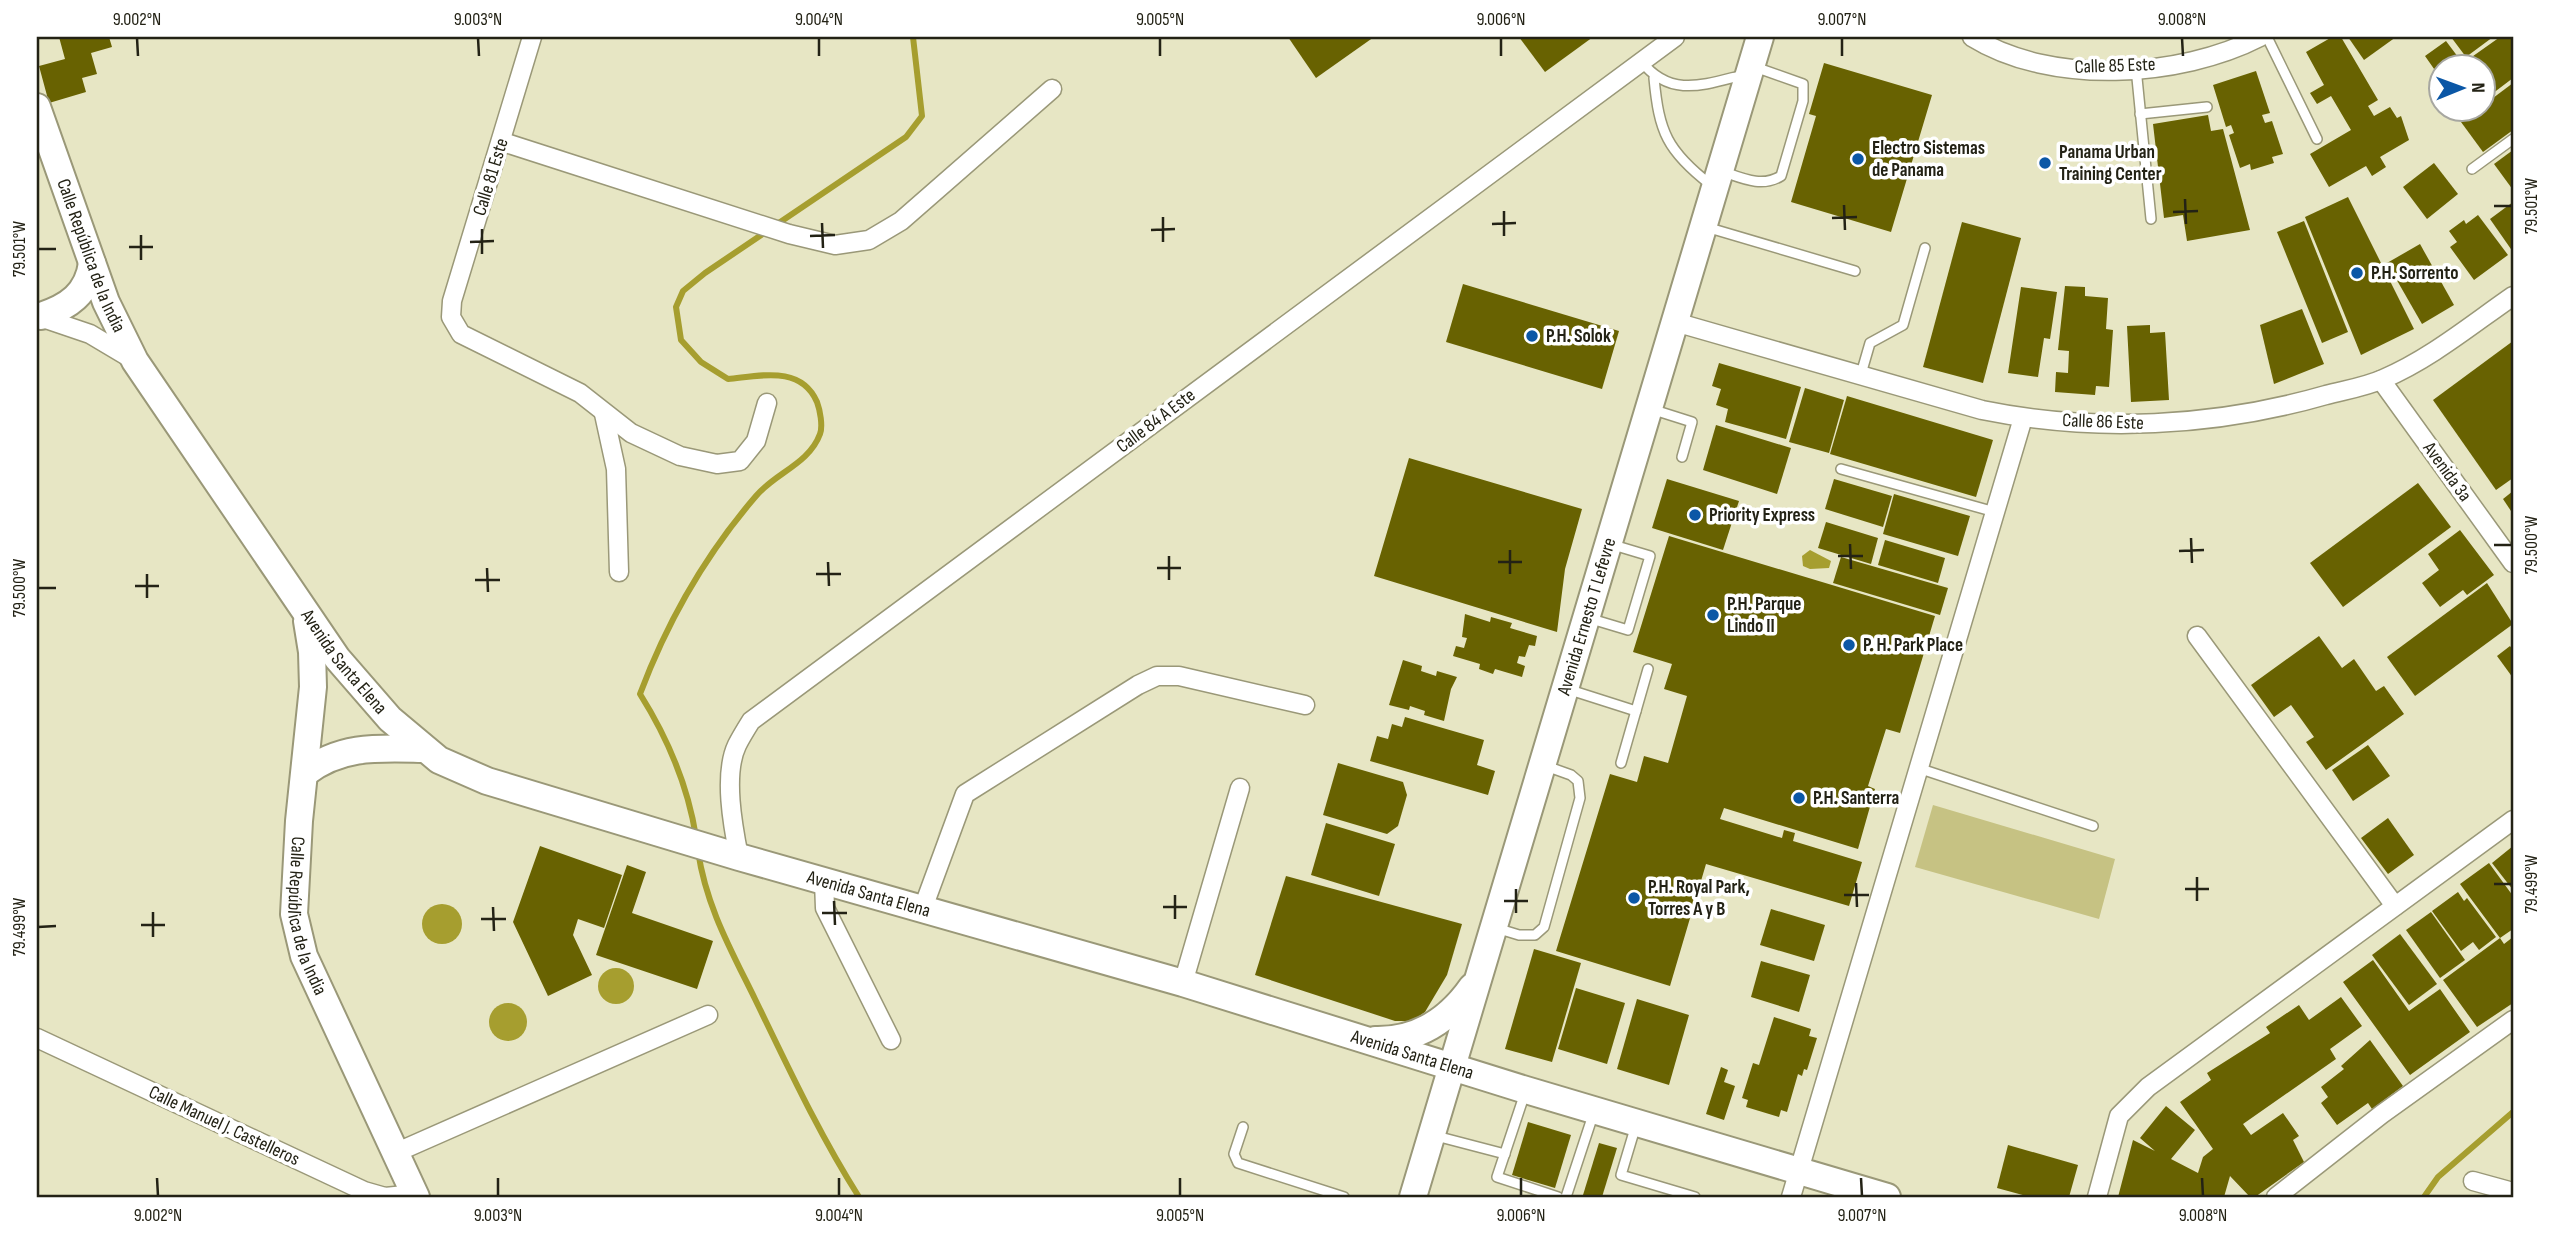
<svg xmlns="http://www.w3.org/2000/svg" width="2550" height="1234" viewBox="0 0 2550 1234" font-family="'Sofia Sans Condensed',sans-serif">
<rect width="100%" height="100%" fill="#e7e6c4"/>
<path fill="#c6c283" d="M1933 805 2115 859 2099 919 1915 867Z"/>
<g fill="#a69e2f">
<path d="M1810 550 1831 561 1829 568 1810 569 1803 566 1802 556Z"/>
<circle cx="442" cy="924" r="20"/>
<circle cx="616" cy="986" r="18"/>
<circle cx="508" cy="1022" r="19"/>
</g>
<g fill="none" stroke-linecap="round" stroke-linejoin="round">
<g stroke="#a69e2f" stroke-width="6">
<path d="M696 837C688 786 667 737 640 694 667 622 706 554 756 496 775 473 809 464 820 434 823 426 820 410 817 402 801 365 760 376 728 379L701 362 681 340 676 307 683 291 705 273 906 137 922 116 913 37"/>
<path d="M698 851C706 906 731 950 755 999 788 1067 819 1134 859 1197"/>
<path d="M2424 1197 2438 1177 2513 1112"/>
</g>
</g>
<g fill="#686201">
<path d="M59 37H109L112 47 91 53 97 74 82 78 86 92 49 103 39 66 65 59Z"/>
<path d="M1288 37H1374L1316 78Z"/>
<path d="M1519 37H1593L1545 72Z"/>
<path d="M2332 37H2341L2378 100 2368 106 2374 116 2390 107 2397 118 2401 116 2409 140 2380 157 2386 167 2372 176 2366 166 2329 187 2310 154 2351 130 2331 96 2317 104 2310 93 2324 85 2306 52Z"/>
<path d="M2348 37H2396L2364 60Z"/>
<path d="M2451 37H2493L2466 57Z"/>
<path d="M2500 37H2513V78L2484 100V66H2459Z"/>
<path d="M2446 41 2461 61 2453 66H2442L2439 76 2425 56Z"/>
<path d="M1824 63 1932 95 1891 232 1791 202 1816 116 1809 114Z"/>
<path d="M2256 71 2270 113 2262 115 2265 123 2272 121 2283 154 2272 157 2274 163 2251 170 2250 164 2240 168 2229 135 2234 133 2231 125 2226 127 2213 85Z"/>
<path d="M2513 83V130L2483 152 2461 122Z"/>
<path d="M2208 115 2211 131 2223 129 2250 230 2187 241 2183 215 2164 218 2153 124Z"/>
<path d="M2513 150V190L2494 164Z"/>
<path d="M2434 163 2458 194 2427 219 2403 187Z"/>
<path d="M2348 197 2414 329 2361 355 2305 217Z"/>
<path d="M2513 202V252L2490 219Z"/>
<path d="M2478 215 2508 255 2474 280 2450 247 2457 242 2449 231 2464 220 2466 224Z"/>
<path d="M2304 221 2348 332 2322 343 2277 232Z"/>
<path d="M1962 222 2021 238 1983 383 1923 367Z"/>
<path d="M2420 244 2454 305 2422 324 2387 263Z"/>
<path d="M1463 284 1619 331 1602 389 1446 342Z"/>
<path d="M2065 286 2085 287V296L2108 298 2106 329 2113 330 2109 387 2096 386 2095 395 2055 392 2056 372 2068 373 2069 351 2058 350Z"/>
<path d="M2021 287 2057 292 2050 339 2044 338 2038 377 2008 373Z"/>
<path d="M2302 309 2324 364 2274 384 2260 325Z"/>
<path d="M2150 325V333L2165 332 2169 400 2131 402 2127 326Z"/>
<path d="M2513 341V478L2496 490 2433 400Z"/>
<path d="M1719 363 1801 387 1786 439 1725 422 1728 409 1716 405 1721 389 1712 386Z"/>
<path d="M1805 388 1844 400 1829 453 1789 442Z"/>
<path d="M1847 396 1993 440 1976 497 1830 454Z"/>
<path d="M1716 425 1791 448 1777 494 1703 470Z"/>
<path d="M1409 458 1582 509 1565 569 1557 632 1374 576Z"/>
<path d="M1667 479 1739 501 1723 550 1652 528Z"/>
<path d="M1834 479 1892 496 1883 527 1825 509Z"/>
<path d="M2418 483 2451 527 2343 607 2310 563Z"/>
<path d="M2513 491V514L2503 499Z"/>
<path d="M1894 494 1970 516 1958 556 1883 534Z"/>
<path d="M1826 522 1878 538 1871 564 1818 548Z"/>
<path d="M2460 530 2494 575 2467 595 2463 590 2440 607 2422 583 2439 570 2428 554Z"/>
<path d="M1669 536 1935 616 1900 733 1886 729 1868 786 1875 789 1858 849 1724 808 1720 819 1782 838 1784 830 1795 833 1793 841 1862 862 1849 906 1706 864 1670 986 1556 951 1610 774 1637 782 1644 756 1668 763 1687 696 1664 689 1672 664 1633 652Z"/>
<path d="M1885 540 1945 558 1938 583 1878 565Z"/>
<path d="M1841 557 1948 588 1940 615 1833 583Z"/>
<path d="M2487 583 2513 624 2415 696 2387 657Z"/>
<path d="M1465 614 1490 622 1491 617 1512 623 1510 628 1537 636 1535 646 1529 645 1525 657 1519 656 1517 663 1525 666 1522 677 1495 669 1493 674 1479 669 1480 664 1453 656 1456 646 1464 648 1467 638 1462 637Z"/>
<path d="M2319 636 2342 668 2354 659 2376 691 2384 686 2404 714 2326 770 2306 742 2314 737 2291 705 2274 717 2251 685Z"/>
<path d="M2510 646 2513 650V678L2497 656Z"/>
<path d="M1403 660 1422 666 1421 671 1436 676 1437 671 1457 677 1451 689 1444 721 1424 715 1425 711 1410 706 1409 710 1389 705Z"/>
<path d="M1405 717 1484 740 1477 765 1495 771 1488 795 1370 761 1377 736 1388 739 1392 724 1402 727Z"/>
<path d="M2368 745 2390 776 2353 801 2332 770Z"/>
<path d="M1338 763 1403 782 1407 795 1398 826 1387 834 1323 815Z"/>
<path d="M2388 818 2414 855 2388 874 2361 838Z"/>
<path d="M1326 823 1395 844 1379 896 1311 875Z"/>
<path d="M540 846 622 875 604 928 578 919 573 935 592 975 548 996 513 922Z"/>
<path d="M2513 846V890L2492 863Z"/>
<path d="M2489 863 2513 896V929L2500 938 2504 944 2513 937V1003L2477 1027 2443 980 2500 938 2460 884Z"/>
<path d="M627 865 646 872 632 913 713 941 697 989 596 955Z"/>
<path d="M1286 876 1462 924 1447 975 1425 1012 1412 1021H1395L1255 975Z"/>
<path d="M2458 892 2464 901 2467 898 2496 937 2479 950 2473 942 2461 951 2432 911Z"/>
<path d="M1771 909 1825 925 1814 961 1760 945Z"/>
<path d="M2431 912 2465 960 2440 978 2406 930Z"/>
<path d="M2400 934 2437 984 2409 1005 2372 955Z"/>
<path d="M1534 949 1581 963 1552 1062 1505 1049Z"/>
<path d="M2373 960 2409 1011 2440 989 2470 1032 2410 1075 2343 982Z"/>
<path d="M1761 961 1810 975 1799 1012 1751 997Z"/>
<path d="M1576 988 1625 1003 1607 1064 1558 1049Z"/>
<path d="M2341 997 2362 1026 2330 1049 2336 1059 2243 1124 2251 1135 2283 1113 2299 1136 2293 1140 2304 1162 2255 1197H2250L2230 1176 2224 1197H2118L2133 1140 2155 1151 2140 1138 2166 1106 2195 1130 2171 1159 2198 1173 2203 1157 2213 1149 2180 1102 2211 1080 2207 1073 2270 1033 2266 1027 2299 1005 2309 1020Z"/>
<path d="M1637 999 1689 1015 1669 1085 1617 1069Z"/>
<path d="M1774 1017 1811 1029 1809 1036 1817 1038 1807 1070 1804 1069 1802 1076 1798 1074 1787 1112 1781 1110 1779 1117 1746 1107 1748 1100 1742 1098 1753 1063 1759 1065Z"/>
<path d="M2370 1040 2403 1086 2372 1109 2368 1103 2337 1125 2321 1103 2328 1097 2321 1087 2344 1069 2341 1066Z"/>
<path d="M1721 1067 1728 1070 1724 1082 1735 1086 1724 1120 1706 1114Z"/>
<path d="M1528 1122 1571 1135 1555 1188 1512 1175Z"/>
<path d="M1599 1143 1617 1148 1602 1197H1589L1583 1195Z"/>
<path d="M2008 1145 2078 1165 2069 1197H2030L1997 1188Z"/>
</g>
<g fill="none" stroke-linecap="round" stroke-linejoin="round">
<g stroke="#9a9878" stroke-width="12">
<g id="lane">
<path d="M2267 37 2317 139"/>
<path d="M1641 61C1670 98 1703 85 1743 75"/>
<path d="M2136 68 2151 219"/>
<path d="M1654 78C1659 132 1667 151 1711 185"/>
<path d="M2140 114 2207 107"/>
<path d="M2472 169 2513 139"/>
<path d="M1721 171C1742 178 1761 188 1781 176L1803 101V84L1755 67"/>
<path d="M1706 227 1855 271"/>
<path d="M1861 374 1870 343 1903 325 1925 248"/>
<path d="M1651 409 1692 422 1682 457"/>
<path d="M1841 469 1995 512"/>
<path d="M1588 618 1628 630 1650 556 1610 544"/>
<path d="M1567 689 1636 711"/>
<path d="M1621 763 1648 669"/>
<path d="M1918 768 2093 826"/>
<path d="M1496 928 1519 935H1535L1544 927 1580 798 1578 781 1571 775 1546 766"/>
<path d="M1525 1093 1497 1177 1558 1197"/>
<path d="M1636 1125 1621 1175 1695 1197"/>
<path d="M1243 1127 1234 1154 1238 1163 1344 1197"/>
<path d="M1436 1136 1505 1154"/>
<path d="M1566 1197 1594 1112"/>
</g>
</g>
<g stroke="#9a9878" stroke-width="21">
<g id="street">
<path d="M532 37 452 301 451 317 461 334 580 393 631 433 680 456 717 464 740 461 756 441 767 403"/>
<path d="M1972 37C2051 86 2180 78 2260 37"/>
<path d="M503 142 789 234 835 245 869 240 901 221 1052 89"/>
<path d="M37 316 90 334 132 359"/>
<path d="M1675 322 1982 410C2095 433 2215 427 2326 395 2345 390 2365 387 2383 379 2430 359 2471 325 2513 296"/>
<path d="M2381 380 2513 563"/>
<path d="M604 414 616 469 619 572"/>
<path d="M2197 636 2395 906"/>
<path d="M739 857C733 827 723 774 737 745 741 737 746 729 751 721L1675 37"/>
<path d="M824 881 825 908 891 1040"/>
<path d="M923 908 965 794 1138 685 1157 676H1179L1305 705"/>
<path d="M1183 983 1240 788"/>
<path d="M37 1038 364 1191 385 1197 415 1194"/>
<path d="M395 1153 708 1015"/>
<path d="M2473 1181 2513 1192"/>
<path d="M1791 1197 2023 418"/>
<path d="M2097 1197 2119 1116 2148 1087 2513 820"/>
<path d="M2276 1197 2382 1114 2513 1020"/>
</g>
</g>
<g stroke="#9a9878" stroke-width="30">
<g id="secondary">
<path id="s1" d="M37 107 106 302 135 361 337 658 390 719 439 760 487 781 739 857 1183 983 1526 1090 1887 1197"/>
<path d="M41 316C68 307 88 294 92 263"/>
<path id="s2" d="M307 621 312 652 313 687 299 821 294 914 304 956 416 1197"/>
<path d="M305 773C341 745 379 748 422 749"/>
<path d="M1375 1040C1417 1041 1449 1020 1472 987"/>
<path id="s3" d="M1413 1197 1760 37"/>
</g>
</g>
<use href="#lane" stroke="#fff" stroke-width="9"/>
<use href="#street" stroke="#fff" stroke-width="18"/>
<use href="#secondary" stroke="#fff" stroke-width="26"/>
</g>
<path fill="none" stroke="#232215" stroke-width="2.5" d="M137 38 138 56M478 38 479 56M819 38V56M1160 38V56M1501 38V56M1842 38V56M2182 38 2183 56M2185 199 2186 224M1844 205 1845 230M2494 206H2512M1504 211V236M2173 212 2198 211M1163 217V242M1832 218 1857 217M822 223 823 248M1492 224 1516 223M482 229V254M1151 230 1175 229M141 235V260M810 236 835 235M470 242 494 241M129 247H153M38 249H56M2191 538 2192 563M1850 544 1851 569M2494 545H2512M1510 550V574M2179 551 2204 550M1169 556V580M1838 556H1863M828 562 829 586M1498 562H1522M487 568 488 592M1157 568H1181M147 574V598M816 574H841M475 580H500M135 586H159M38 588H56M2197 877V901M1856 883 1857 907M2494 884H2512M1516 889V913M2185 889H2209M1175 895V919M1844 895H1869M834 901 835 925M1504 901H1528M493 907 494 931M1163 907H1187M153 912V937M822 913H847M481 919H506M141 925H165M38 927 56 926M157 1178 158 1196M498 1178V1196M839 1178V1196M1180 1178V1196M1521 1178V1196M1861 1178 1862 1196M2202 1178 2203 1196"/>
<g fill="#0b57a6" stroke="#fff" stroke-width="2.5">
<circle cx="1858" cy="159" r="7"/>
<circle cx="2045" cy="163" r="7"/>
<circle cx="2357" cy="273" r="7"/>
<circle cx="1532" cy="336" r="7"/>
<circle cx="1695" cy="515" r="7"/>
<circle cx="1713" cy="615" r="7"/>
<circle cx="1849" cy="645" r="7"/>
<circle cx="1799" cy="798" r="7"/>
<circle cx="1634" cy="898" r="7"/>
</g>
<g text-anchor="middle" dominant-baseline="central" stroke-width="7" stroke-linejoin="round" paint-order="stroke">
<g font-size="19" fill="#232215" stroke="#fff">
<text transform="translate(2115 66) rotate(-2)">Calle 85 Este</text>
<text transform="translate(491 177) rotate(-73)">Calle 81 Este</text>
<text stroke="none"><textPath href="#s1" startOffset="158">Calle República de la India</textPath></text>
<text transform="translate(1156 421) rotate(-37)">Calle 84 A Este</text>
<text transform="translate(2103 422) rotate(2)">Calle 86 Este</text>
<text transform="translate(2447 472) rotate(54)">Avenida 3a</text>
<text stroke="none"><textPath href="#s3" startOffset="606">Avenida Ernesto T Lefevre</textPath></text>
<text stroke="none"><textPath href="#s1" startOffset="639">Avenida Santa Elena</textPath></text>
<text stroke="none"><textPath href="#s1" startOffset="1227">Avenida Santa Elena</textPath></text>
<text stroke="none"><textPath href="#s2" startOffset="298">Calle República de la India</textPath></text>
<text stroke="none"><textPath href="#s1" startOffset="1794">Avenida Santa Elena</textPath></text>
<text transform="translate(224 1126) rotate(25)">Calle Manuel J. Castelleros</text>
</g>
<g font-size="19" font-weight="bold" fill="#232215" stroke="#fff" text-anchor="start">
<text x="1872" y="148">Electro Sistemas<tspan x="1872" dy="22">de Panama</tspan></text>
<text x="2059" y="152">Panama Urban<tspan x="2059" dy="22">Training Center</tspan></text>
<text x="2371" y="273">P.H. Sorrento</text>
<text x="1546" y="336">P.H. Solok</text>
<text x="1709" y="515">Priority Express</text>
<text x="1727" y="604">P.H. Parque<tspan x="1727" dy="22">Lindo II</tspan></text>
<text x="1863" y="645">P. H. Park Place</text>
<text x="1813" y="798">P.H. Santerra</text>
<text x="1648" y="887">P.H. Royal Park,<tspan x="1648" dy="22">Torres A y B</tspan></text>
</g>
</g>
<rect width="2550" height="1234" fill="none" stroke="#ffffff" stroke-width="77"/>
<g transform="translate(2462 88) rotate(89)"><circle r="33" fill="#ffffff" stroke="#a7a7a1" stroke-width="2"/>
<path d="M0-5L12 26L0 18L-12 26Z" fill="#0b57a6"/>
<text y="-10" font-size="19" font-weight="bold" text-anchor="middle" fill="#232215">N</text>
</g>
<rect x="38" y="38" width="2474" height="1158" fill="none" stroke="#232215" stroke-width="2.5"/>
<g font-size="18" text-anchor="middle" fill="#232215">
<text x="137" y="25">9.002°N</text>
<text x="478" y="25">9.003°N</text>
<text x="819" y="25">9.004°N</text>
<text x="1160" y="25">9.005°N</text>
<text x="1501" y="25">9.006°N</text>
<text x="1842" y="25">9.007°N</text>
<text x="2182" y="25">9.008°N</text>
<text transform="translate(2531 206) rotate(-90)" y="6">79.501°W</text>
<text transform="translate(19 249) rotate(-90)" y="6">79.501°W</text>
<text transform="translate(2531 545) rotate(-90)" y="6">79.500°W</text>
<text transform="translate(19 588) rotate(-90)" y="6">79.500°W</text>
<text transform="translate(2531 884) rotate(-90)" y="6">79.499°W</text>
<text transform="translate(19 927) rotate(-90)" y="6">79.499°W</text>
<text x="158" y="1221">9.002°N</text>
<text x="498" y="1221">9.003°N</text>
<text x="839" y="1221">9.004°N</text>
<text x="1180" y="1221">9.005°N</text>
<text x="1521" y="1221">9.006°N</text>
<text x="1862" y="1221">9.007°N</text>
<text x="2203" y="1221">9.008°N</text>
</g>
</svg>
